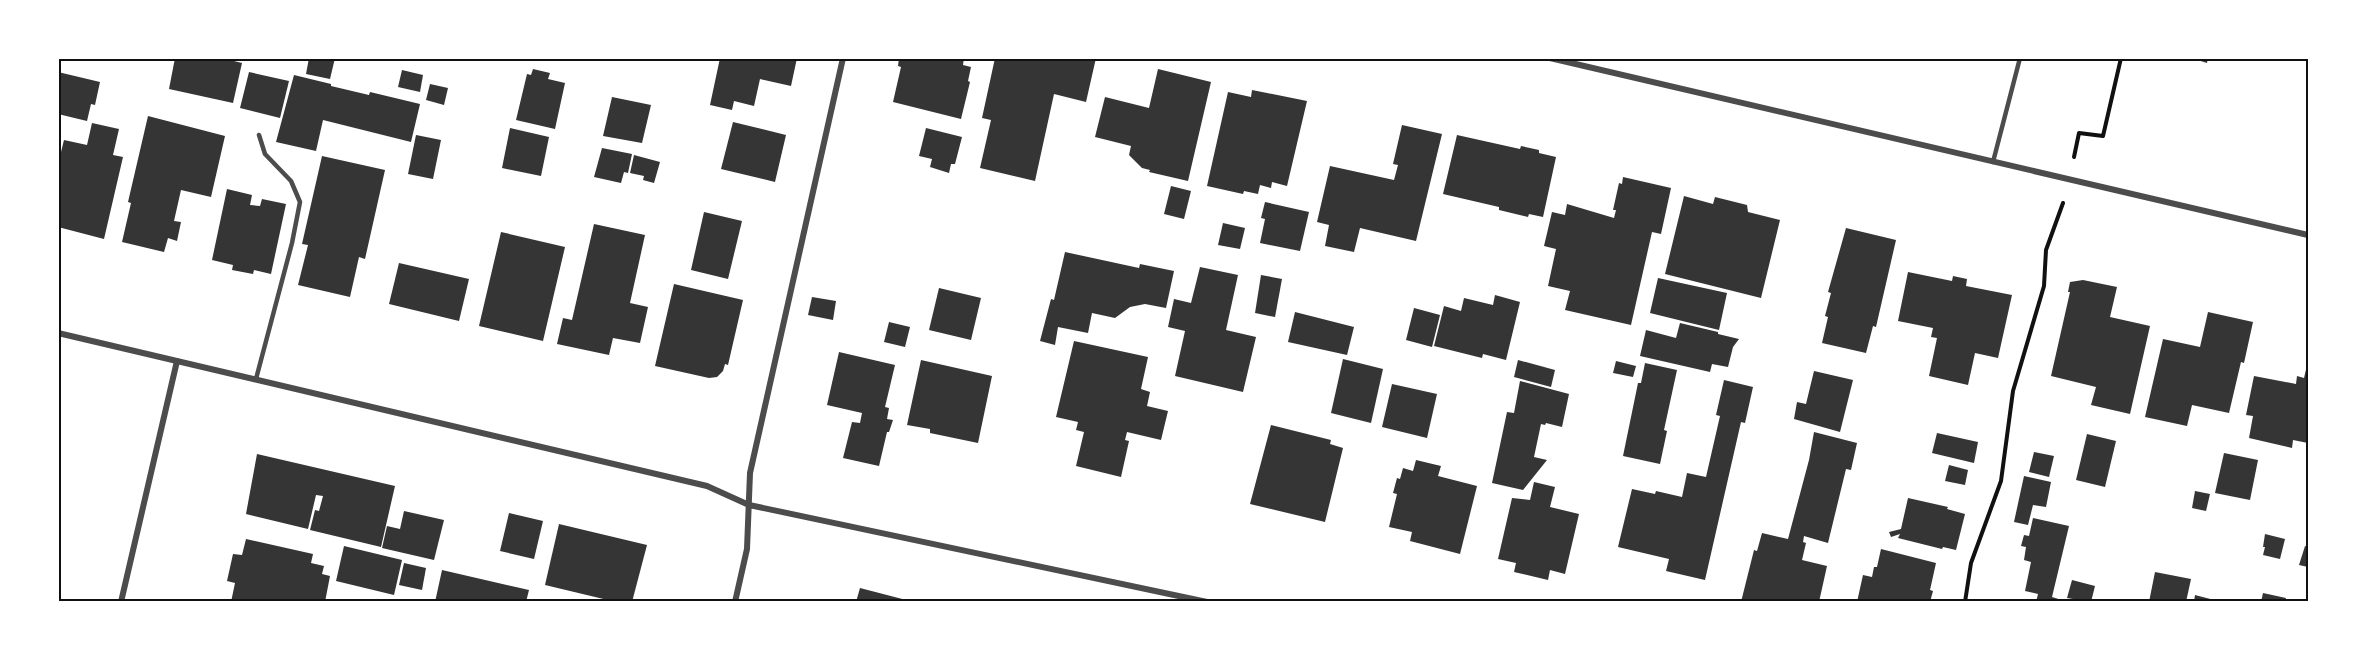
<svg xmlns="http://www.w3.org/2000/svg" width="2367" height="660" viewBox="0 0 2367 660" font-family="'Alegreya Sans',sans-serif">
<rect width="100%" height="100%" fill="#fff"/>
<g fill="#353535">
<path d="M175 58H222L242 63 233 103 169 89Z"/>
<path d="M309 58H335L330 79 306 74Z"/>
<path d="M720 58H797L791 86 760 79 754 106 734 101 732 110 710 105Z"/>
<path d="M899 58H964L963 65 971 67 968 81 970 82 961 119 893 102 901 67 898 66Z"/>
<path d="M995 58H1096L1086 102 1054 94 1035 181 980 168 991 120 982 118Z"/>
<path d="M2191 58H2208L2207 63Z"/>
<path d="M533 69 550 73 548 79 565 83 555 129 516 120 527 74 531 75Z"/>
<path d="M1158 69 1211 82 1188 181 1149 172 1150 170 1142 168 1129 155 1131 146 1095 137 1105 97 1149 108Z"/>
<path d="M402 70 423 75 420 92 398 87Z"/>
<path d="M58 72 100 82 95 105 91 104 87 121 58 114Z"/>
<path d="M249 72 289 81 280 118 240 108Z"/>
<path d="M294 75 331 84V86L369 95 370 92 420 104 411 142 323 120 316 151 276 142Z"/>
<path d="M430 84 448 88 444 105 426 100Z"/>
<path d="M1252 90 1307 101 1287 186 1272 182 1271 188 1260 185 1258 194 1244 191 1243 194 1207 186 1228 92 1251 97Z"/>
<path d="M612 97 651 105 642 143 603 136Z"/>
<path d="M148 116 225 136 211 197 181 190 174 221 181 222 177 241 168 238 164 252 122 242 131 203 128 202Z"/>
<path d="M733 122 786 135 775 182 721 169Z"/>
<path d="M92 123 119 129 113 155 123 157 104 239 58 227V156H60L64 140 87 145Z"/>
<path d="M1402 125 1442 134 1416 241 1360 228 1354 252 1325 246 1329 225 1317 222 1330 166 1394 180 1398 165 1393 164Z"/>
<path d="M510 128 549 137 541 176 502 168Z"/>
<path d="M926 128 962 137 955 164H951L949 173 930 167 932 159 919 156Z"/>
<path d="M416 135 441 140 433 179 408 174Z"/>
<path d="M1457 135 1520 149 1521 146 1539 150V153L1556 157 1543 217 1529 214 1528 217 1499 210V207L1443 194Z"/>
<path d="M602 148 632 154 628 173 624 172 621 183 594 177Z"/>
<path d="M634 155 660 162 654 183 643 180 644 176 630 173Z"/>
<path d="M322 156 385 170 365 259 359 257 350 297 298 285 308 245 302 244Z"/>
<path d="M1623 177 1671 188 1661 234 1652 232 1631 325 1565 310 1570 291 1548 286 1556 249 1544 246 1552 212 1565 215 1567 204 1614 218 1616 210H1613L1619 183 1622 184Z"/>
<path d="M1171 186 1191 191 1184 219 1164 214Z"/>
<path d="M227 189 252 195 250 205 260 206 262 199 286 204 271 274 254 270 253 274 232 270 233 265 212 260Z"/>
<path d="M1684 196 1713 204 1715 197 1747 205 1748 212 1780 220 1761 298 1665 274Z"/>
<path d="M1265 202 1309 212 1300 251 1260 243 1265 219 1261 218Z"/>
<path d="M704 212 742 221 728 279 691 270Z"/>
<path d="M1223 223 1245 228 1240 249 1218 245Z"/>
<path d="M594 224 645 235 630 303 648 307 640 343 613 338 609 355 557 344 563 318 572 320Z"/>
<path d="M1846 228 1896 240 1876 327 1873 326 1866 353 1822 343 1828 317 1825 316 1831 293 1828 292Z"/>
<path d="M501 232 565 247 543 341 479 326Z"/>
<path d="M1065 252 1139 268 1140 264 1174 271 1166 308 1145 304 1130 307 1115 318 1092 313 1088 333 1058 327 1055 345 1040 341 1051 299 1054 300Z"/>
<path d="M399 263 469 279 459 321 389 304Z"/>
<path d="M1200 267 1238 275 1226 330 1256 337 1243 392 1175 376 1185 331 1168 327 1174 299 1191 303Z"/>
<path d="M1908 272 1952 281 1953 276 1967 279 1966 286 2012 295 1998 358 1975 353 1968 385 1929 376 1937 338 1931 337 1933 328 1898 321Z"/>
<path d="M1261 275 1282 279 1275 317 1255 313Z"/>
<path d="M1658 278 1727 293 1719 330 1650 313Z"/>
<path d="M2083 280 2117 287 2110 317 2150 326 2130 414 2091 405 2096 387 2051 376 2070 292H2068L2070 282Z"/>
<path d="M674 284 743 300 728 365 725 364 723 371 717 377 709 378 655 366Z"/>
<path d="M939 288 981 298 971 340 929 330Z"/>
<path d="M1495 295 1520 302 1506 360 1483 354 1482 358 1434 346 1444 306 1461 311 1464 298 1493 305Z"/>
<path d="M812 297 836 301 833 320 808 315Z"/>
<path d="M1414 308 1440 315 1432 347 1406 340Z"/>
<path d="M1295 312 1354 327 1347 355 1288 342Z"/>
<path d="M2208 312 2253 322 2244 363 2241 362 2229 413 2192 405 2187 426 2145 417 2163 339 2200 347Z"/>
<path d="M889 322 910 327 905 347 884 342Z"/>
<path d="M1680 323 1718 332V334L1739 339 1733 347 1728 367 1712 364 1710 372 1640 356 1646 330 1676 338Z"/>
<path d="M1074 341 1148 357 1141 389 1150 392 1147 406 1168 411 1161 440 1127 432 1125 440 1129 441 1121 477 1076 466 1084 432 1076 430 1078 422 1056 417Z"/>
<path d="M839 352 895 365 885 407 889 408 887 419 893 420 889 432H887L879 466 843 458 852 422 860 423 862 413 827 405Z"/>
<path d="M1343 359 1383 369 1371 423 1331 413Z"/>
<path d="M921 360 992 376 978 443 930 433V429L907 425Z"/>
<path d="M1518 360 1555 370 1551 387 1514 377Z"/>
<path d="M1616 361 1636 366 1633 377 1613 373Z"/>
<path d="M2308 361V443L2293 440 2292 448 2249 438 2253 416 2246 415 2254 376 2296 384 2297 376 2304 378Z"/>
<path d="M1645 363 1677 370 1664 430 1667 431 1660 464 1623 456 1638 383H1641Z"/>
<path d="M1814 371 1853 380 1840 432 1794 419 1797 402 1806 404Z"/>
<path d="M1724 380 1753 387 1745 423 1741 422 1705 580 1666 571 1669 559 1618 547 1632 489 1655 494 1656 491 1682 497 1687 473 1706 477 1720 416 1716 415Z"/>
<path d="M1520 381 1569 394 1562 427 1546 423 1545 425 1541 424 1534 457 1547 460 1523 490 1492 483 1507 412 1514 413Z"/>
<path d="M1392 384 1437 394 1427 438 1382 427Z"/>
<path d="M1271 425 1331 440 1330 444 1343 448 1325 522 1250 504Z"/>
<path d="M1814 432 1857 443 1851 470 1846 469 1828 543 1804 536 1803 542 1806 543 1802 560 1827 566 1819 602H1741L1754 550 1757 551 1762 533 1788 539 1809 460Z"/>
<path d="M1937 433 1978 442 1974 463 1932 453Z"/>
<path d="M2087 434 2116 441 2105 487 2076 480Z"/>
<path d="M2034 452 2054 456 2049 477 2029 472Z"/>
<path d="M2224 453 2258 460 2250 500 2215 493Z"/>
<path d="M257 454 395 486 381 547 310 530 315 510 319 511 323 496 316 495 308 529 246 514Z"/>
<path d="M1416 460 1441 466 1438 476 1477 486 1460 554 1410 541 1412 532 1389 527 1397 494 1393 493 1397 478 1400 479 1403 468 1413 471Z"/>
<path d="M1949 465 1968 470 1965 485 1945 481Z"/>
<path d="M2024 476 2051 482 2046 507 2033 505 2028 525 2014 522Z"/>
<path d="M1534 482 1555 487 1550 507 1579 514 1565 574 1550 570 1548 580 1514 572 1516 563 1498 559 1512 498 1530 500Z"/>
<path d="M2195 491 2210 494 2206 511 2192 508Z"/>
<path d="M1908 498 1948 507 1947 509 1965 514 1956 550 1943 547 1942 549 1898 538 1900 534 1891 537 1889 532 1901 529Z"/>
<path d="M404 511 444 520 434 560 382 548 387 526 400 529Z"/>
<path d="M509 513 543 521 534 559 500 551Z"/>
<path d="M2033 518 2069 526 2052 597 2068 602H2036L2038 594 2025 591 2031 562 2024 560 2026 547 2021 546 2024 535 2029 536Z"/>
<path d="M559 524 647 545 632 602H616L545 585Z"/>
<path d="M2265 534 2285 539 2280 559 2263 555 2265 547H2263Z"/>
<path d="M246 539 313 554 311 563 324 566 322 574 330 576 325 602H231L235 583 227 581 233 554 242 555Z"/>
<path d="M344 546 402 560 394 595 336 581Z"/>
<path d="M2305 546 2308 547V567L2299 565Z"/>
<path d="M1881 549 1936 563 1930 590 1933 591 1930 602H1857L1863 575 1872 577 1874 567H1877Z"/>
<path d="M404 563 426 568 422 590 399 585Z"/>
<path d="M442 570 529 590 526 602H435Z"/>
<path d="M2155 572 2191 579 2186 602H2149Z"/>
<path d="M2072 580 2095 586 2091 602 2067 598Z"/>
<path d="M860 588 910 601V602H856Z"/>
<path d="M2263 593 2286 598 2285 602H2261Z"/>
<path d="M2195 595 2218 601V602H2194Z"/>
</g>
<g fill="none" stroke-linecap="round" stroke-linejoin="round">
<g stroke="#111" stroke-width="4">
<path d="M2074 157 2079 133 2103 136 2121 58"/>
<path d="M1965 602 1971 563 2001 481 2013 391 2044 286 2046 250 2063 203"/>
</g>
<g stroke="#4c4c4c" stroke-width="4.5">
<path d="M1993 162 2020 58"/>
<path d="M256 379 292 243 300 202 291 181 265 154 259 135"/>
</g>
<g stroke="#4c4c4c" stroke-width="6">
<path d="M1550 58 2308 235"/>
<path d="M58 333 707 486 749 505 1207 602"/>
<path d="M121 602 177 361"/>
<path d="M735 602 747 549 750 473 843 58"/>
</g>
</g>
<rect width="2367" height="660" fill="none" stroke="#ffffff" stroke-width="120"/>
<rect x="60" y="60" width="2247" height="540" fill="none" stroke="#111" stroke-width="2"/>
</svg>
